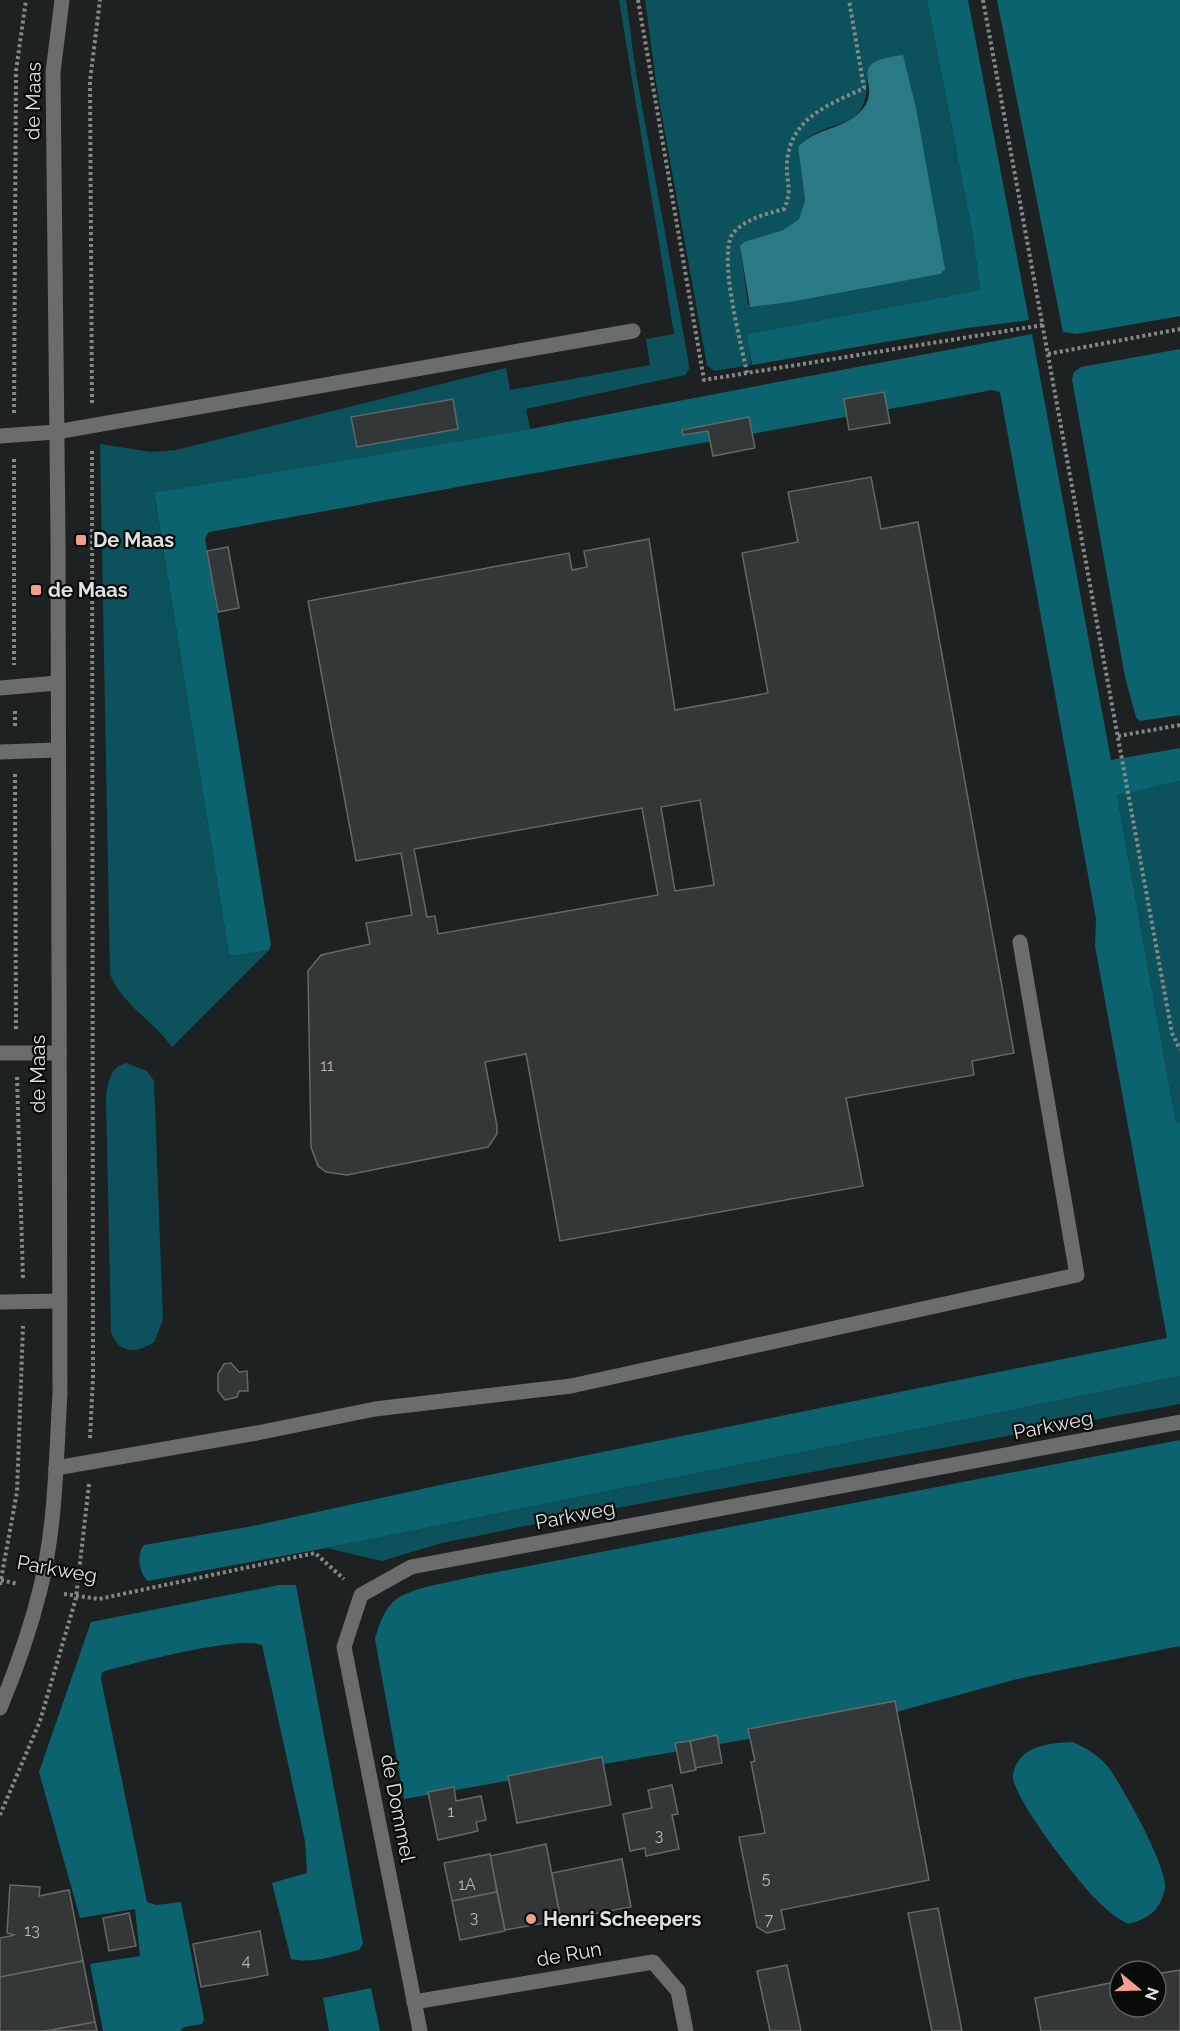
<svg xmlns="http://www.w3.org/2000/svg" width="1180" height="2031" viewBox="0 0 1180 2031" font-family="Raleway,sans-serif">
<rect width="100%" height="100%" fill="#1e2121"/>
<g fill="#0b525c" fill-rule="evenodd">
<path d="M619 0H626L636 73 688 359 689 369 685 375 526 409 530 429 154 494 229 954 235 956 269 950 172 1047C153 1020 122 1005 110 974L100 444 151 452 176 450 506 368 510 390 650 365 646 339 674 334Z"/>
<path d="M645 0H927L973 236 980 290 748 334 751 365 714 371 707 365 657 89ZM867 68 940 274 748 305 740 246 744 242 783 230 799 219 805 200 798 147C831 111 871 141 867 68Z"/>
<path d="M1180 781V1122L1176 1123 1117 794Z"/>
<path d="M126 1063 147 1071 154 1081 163 1320 154 1342C136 1354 120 1354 111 1333L106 1097C108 1082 110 1067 126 1063Z"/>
<path d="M1180 1376V1404L590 1513 442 1543 382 1561 326 1548Z"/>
</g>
<g fill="#0a636f">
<path d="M927 0H968L1029 320 967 328 752 365 747 334 980 290 973 236Z"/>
<path d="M997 0H1180V316L1077 334 1063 332Z"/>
<path d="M1032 334 1111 760 1180 748V781L1117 795 1176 1123 1180 1122V1376L326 1548 148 1581C139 1573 136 1554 144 1545L253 1526 454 1482 1167 1338 1095 946 1096 919 1000 392 992 390 923 403 209 532 205 538 271 945 269 950 235 956 229 954 154 493 530 429Z"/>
<path d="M1180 349V715L1140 721 1136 717 1125 677 1072 379 1074 372 1081 367Z"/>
<path d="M1180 1440V1646L1017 1679 885 1715 404 1799 375 1639C378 1627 384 1610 394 1601 408 1588 448 1583 466 1578Z"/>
<path d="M279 1585H296L363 1944 359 1950C338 1955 312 1964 291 1959L272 1883 307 1873 305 1841 262 1645C240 1635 129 1664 102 1672L101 1679 147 1902 156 1905 181 1902 204 2019 202 2024 184 2027 180 2031H103L90 1964 140 1956 135 1909 80 1918 39 1772 91 1622Z"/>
<path d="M1072 1742C1085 1747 1101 1757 1109 1768 1122 1786 1168 1868 1165 1888 1161 1910 1148 1919 1128 1924 1116 1918 1105 1909 1096 1899 1079 1883 1009 1793 1013 1774 1019 1746 1048 1743 1072 1742Z"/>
<path d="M371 1988 380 2031H329L323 1998Z"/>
</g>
<path fill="#2c7986" d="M903 55 916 108 945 269 940 274 790 302 750 307 740 246 744 242 783 230 799 219 805 200 798 147C815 128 843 130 861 111 886 84 839 63 903 55Z"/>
<g fill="#343737" stroke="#656869" stroke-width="1.5" fill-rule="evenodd">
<path d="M884 392 890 423 849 430 844 399Z"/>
<path d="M453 399 458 429 357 447 351 417Z"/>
<path d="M749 417 755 448 713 456 708 431 683 435 682 430Z"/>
<path d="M871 477 881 529 918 522 1014 1053 972 1061 974 1075 846 1098 863 1186 560 1241 526 1054 485 1062 497 1126V1134L488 1147 347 1175 326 1172 318 1166 311 1147 308 971 321 955 370 944 366 923 412 915 401 853 356 861 308 601 569 553 572 570 587 567 584 551 649 539 675 710 768 693 742 553 798 542 788 492ZM700 800 714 885 675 891 661 807ZM642 808 658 895 438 934 435 916 427 917 414 849Z"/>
<path d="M228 547 239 608 218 612 207 551Z"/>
<path d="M231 1363 239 1372 247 1371 248 1391H239L237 1397 225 1400 218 1391V1374L224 1364Z"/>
<path d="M895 1701 929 1880 781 1910 785 1929 767 1933 757 1927 739 1837 765 1833 751 1762 755 1761 748 1729Z"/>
<path d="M717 1735 722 1763 695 1768 690 1741Z"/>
<path d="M690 1741 696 1770 681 1773 675 1743Z"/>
<path d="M602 1757 611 1805 517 1823 508 1776Z"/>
<path d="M672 1785 678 1814 672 1815 679 1849 646 1856 645 1848 630 1851 623 1814 652 1808 648 1790Z"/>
<path d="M454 1787 456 1801 481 1796 486 1820 476 1822 478 1831 438 1840 428 1792Z"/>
<path d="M546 1844 561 1920 505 1930 490 1856Z"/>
<path d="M490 1854 497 1892 452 1901 444 1863Z"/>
<path d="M622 1859 631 1907 561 1920 552 1873Z"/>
<path d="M10 1885 40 1887 39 1896 69 1890 83 1961 0 1977V1938L15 1935 7 1933Z"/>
<path d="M497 1892 505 1931 460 1940 452 1901Z"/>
<path d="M938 1908 962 2031H932L908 1913Z"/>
<path d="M129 1913 136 1946 109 1951 103 1918Z"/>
<path d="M260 1931 268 1975 201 1987 193 1944Z"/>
<path d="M83 1961 95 2022 46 2031H0V1977Z"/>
<path d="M787 1965 801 2031H770L757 1971Z"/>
<path d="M1180 1970V2031H1041L1035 1998 1120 1981V2007H1156V1974Z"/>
<path d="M95 2022 97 2031H46Z"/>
</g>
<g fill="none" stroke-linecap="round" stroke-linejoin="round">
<g stroke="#858888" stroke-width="4" stroke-dasharray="3 3" stroke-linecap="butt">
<path d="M638 0 704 380 1043 325"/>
<path d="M983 0 1172 1033 1180 1050"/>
<path d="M1048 354 1180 329"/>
<path d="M747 373C742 347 716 251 734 232 748 218 766 214 784 209 793 189 786 183 787 164 789 118 829 105 864 88L849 0"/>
<path d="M92 403 90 81 100 0"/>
<path d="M14 413 16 71 26 0"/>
<path d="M14 459V665"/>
<path d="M15 711V728"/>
<path d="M1118 736 1180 725"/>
<path d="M15 774 16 1031"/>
<path d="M17 1077 23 1279"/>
<path d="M90 1438 93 1377 92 450"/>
<path d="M1 1580 18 1584"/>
<path d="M0 1585 17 1492 23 1326"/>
<path d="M64 1594 99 1599 315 1553 344 1579"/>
<path d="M0 1815 40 1721 76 1598 89 1484"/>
</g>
<g stroke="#6b6c6c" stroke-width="15">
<path d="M0 436 56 432 633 331"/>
<path d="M0 688 57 683"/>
<path d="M0 752 57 750"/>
<path d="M0 1053H59"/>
<path d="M0 1302 60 1301"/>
<path d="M56 1468 257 1433 375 1409 571 1386 1077 1275 1020 942"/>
<path d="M0 1708C16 1670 30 1630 40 1590 56 1526 56 1458 60 1393L58 537 53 72 62 0"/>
<path d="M414 2002 653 1962 678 1991 686 2031"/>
<path d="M420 2031 344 1647 361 1595 411 1567 1180 1422"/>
</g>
</g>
<g fill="#f59d8e" stroke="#090a0a" stroke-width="2">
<rect x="75" y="534" width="12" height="12" rx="3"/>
<rect x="30" y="584" width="12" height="12" rx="3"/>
<circle cx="531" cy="1919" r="6"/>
</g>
<g text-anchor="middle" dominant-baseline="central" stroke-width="4.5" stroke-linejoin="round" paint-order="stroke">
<g font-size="16" fill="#b5b7b7">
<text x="327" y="1065">11</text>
<text x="451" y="1811">1</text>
<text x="659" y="1835">3</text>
<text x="766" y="1878">5</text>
<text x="467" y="1884">1A</text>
<text x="474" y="1917">3</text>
<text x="769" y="1919">7</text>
<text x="32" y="1930">13</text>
<text x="246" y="1960">4</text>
</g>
<g font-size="20" fill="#e0e2e2" stroke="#090a0a">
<text transform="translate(33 101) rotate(-89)">de Maas</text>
<text transform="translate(38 1074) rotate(-90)">de Maas</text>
<text transform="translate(1053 1425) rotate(-11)">Parkweg</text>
<text transform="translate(575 1515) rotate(-11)">Parkweg</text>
<text transform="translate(57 1569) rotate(10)">Parkweg</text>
<text transform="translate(398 1808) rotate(79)">de Dommel</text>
<text transform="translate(569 1954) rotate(-10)">de Run</text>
</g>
<g font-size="20" font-weight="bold" fill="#e0e2e2" stroke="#090a0a" text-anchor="start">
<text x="93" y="540">De Maas</text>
<text x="48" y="590">de Maas</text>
<text x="543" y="1919">Henri Scheepers</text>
</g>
</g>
<g transform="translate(1138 1989) rotate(109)"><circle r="28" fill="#090a0a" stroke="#5f6060" stroke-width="1.5"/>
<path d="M0-4.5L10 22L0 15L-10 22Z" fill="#f59d8e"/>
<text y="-9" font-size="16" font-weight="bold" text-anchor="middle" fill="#e0e2e2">N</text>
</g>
</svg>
